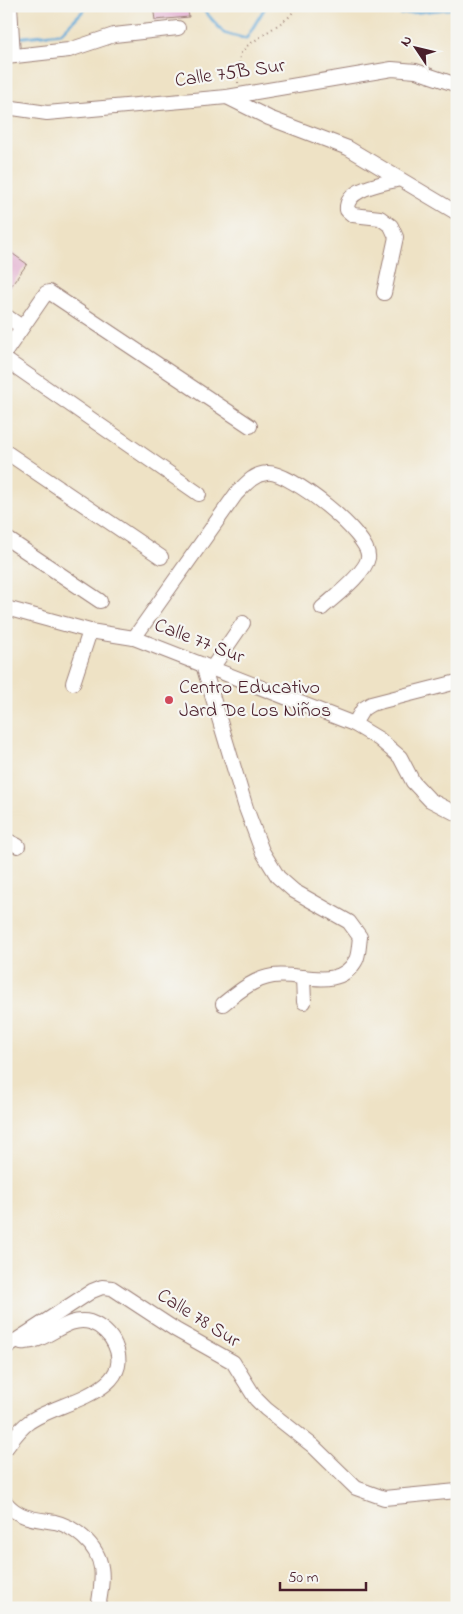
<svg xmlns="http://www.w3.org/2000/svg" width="463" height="1614" viewBox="0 0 463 1614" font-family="'Indie Flower',sans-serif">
<rect width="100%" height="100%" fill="#f6f6f2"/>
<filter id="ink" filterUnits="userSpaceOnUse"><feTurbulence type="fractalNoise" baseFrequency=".02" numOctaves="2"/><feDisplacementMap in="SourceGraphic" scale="10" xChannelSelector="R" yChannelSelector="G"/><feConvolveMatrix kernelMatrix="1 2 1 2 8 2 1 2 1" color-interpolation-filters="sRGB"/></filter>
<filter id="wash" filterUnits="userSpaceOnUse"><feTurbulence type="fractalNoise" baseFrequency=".0096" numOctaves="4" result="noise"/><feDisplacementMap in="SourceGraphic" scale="20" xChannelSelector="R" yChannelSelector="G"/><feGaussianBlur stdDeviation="1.12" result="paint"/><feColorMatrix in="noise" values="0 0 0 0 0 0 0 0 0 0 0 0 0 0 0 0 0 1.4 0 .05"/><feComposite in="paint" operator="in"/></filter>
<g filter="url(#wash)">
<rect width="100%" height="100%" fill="#eee2c5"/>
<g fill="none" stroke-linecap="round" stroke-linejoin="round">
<g stroke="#61a8d7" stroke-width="3">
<path d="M200 6 224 33 246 39 266 6"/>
<path d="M394 6 401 14 457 8"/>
<path d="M15 38 61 33 88 6"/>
</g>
</g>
<g id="blocks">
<g fill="#e2adcf">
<path d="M153 6H187L189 17 155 20Z"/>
<path d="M6 249 27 264 6 293Z"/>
</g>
</g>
</g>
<g filter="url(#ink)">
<use href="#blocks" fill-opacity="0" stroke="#9c8078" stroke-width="1"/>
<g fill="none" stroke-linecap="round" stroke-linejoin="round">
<g stroke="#9c8078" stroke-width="16">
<g id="minor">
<path d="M10 6 13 55"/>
<path d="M6 57 69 50 114 35 178 28"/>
<path d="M227 97 269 118 348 148 457 213"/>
<path d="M6 107 47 113 227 97 392 69 416 71 457 85"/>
<path d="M384 293 396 237 391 226 380 218 353 215 347 210C345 188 383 184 399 179"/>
<path d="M6 316 22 327"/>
<path d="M6 351 46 293 49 292 250 426"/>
<path d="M6 360 199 494"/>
<path d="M6 452 161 557"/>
<path d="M6 538 100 601"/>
<path d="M6 608 90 631 134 638 354 724 379 739 400 757 413 782 430 800 457 814"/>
<path d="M134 638 236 494C245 485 253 474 267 473 288 470 372 535 368 558 365 574 334 597 322 608"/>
<path d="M203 665 246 808 262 851 278 877 294 891 349 922 360 937C359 943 359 954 356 960 339 992 300 972 273 976 253 979 238 992 223 1004"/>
<path d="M212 668 243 623"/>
<path d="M73 683 90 631"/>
<path d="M354 724 363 709 371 704 457 682"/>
<path d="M6 840 18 846"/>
<path d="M303 977 304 1002"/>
<path d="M6 1347 92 1291 102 1287 112 1288 176 1330 233 1362 256 1399 266 1409 313 1446 356 1488 384 1498 457 1491"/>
<path d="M6 1448C13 1439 19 1429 29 1422 56 1402 136 1393 115 1345 111 1335 101 1326 90 1322 65 1315 45 1345 21 1342"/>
<path d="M6 1503C19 1519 37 1519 55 1522 65 1524 76 1531 83 1537 107 1558 103 1579 98 1608"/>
</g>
</g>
<path stroke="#9c8078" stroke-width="2" stroke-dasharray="1 4" stroke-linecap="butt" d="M238 83 240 54 247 46 288 18 298 6"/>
<use href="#minor" stroke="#fff" stroke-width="14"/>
</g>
</g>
<circle fill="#d1495b" stroke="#f6f6f2" stroke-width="2" cx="169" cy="700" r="5"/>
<g text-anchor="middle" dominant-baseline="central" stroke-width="4.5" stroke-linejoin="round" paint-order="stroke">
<g font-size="20" fill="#4a1f2b" stroke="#f6f6f2">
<text transform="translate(230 74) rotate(-8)">Calle 75B Sur</text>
<text transform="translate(199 642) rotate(21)">Calle 77 Sur</text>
<text transform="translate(198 1319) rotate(32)">Calle 78 Sur</text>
</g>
<g font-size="20" fill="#4a1f2b" stroke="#f6f6f2" text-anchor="start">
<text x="179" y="688">Centro Educativo<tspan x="179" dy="23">Jard De Los Niños</tspan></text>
</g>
</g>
<rect width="463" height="1614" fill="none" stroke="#f6f6f2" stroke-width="25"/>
<g transform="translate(416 48) rotate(305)" stroke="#f6f6f2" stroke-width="4" paint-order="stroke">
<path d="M0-4L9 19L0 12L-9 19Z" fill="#4a1f2b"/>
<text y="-8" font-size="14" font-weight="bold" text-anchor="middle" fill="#4a1f2b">N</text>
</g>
<path d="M280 1582v8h86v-8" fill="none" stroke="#4a1f2b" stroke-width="2.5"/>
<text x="288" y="1582" font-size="15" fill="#4a1f2b" stroke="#f6f6f2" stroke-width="4" paint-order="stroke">50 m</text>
</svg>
